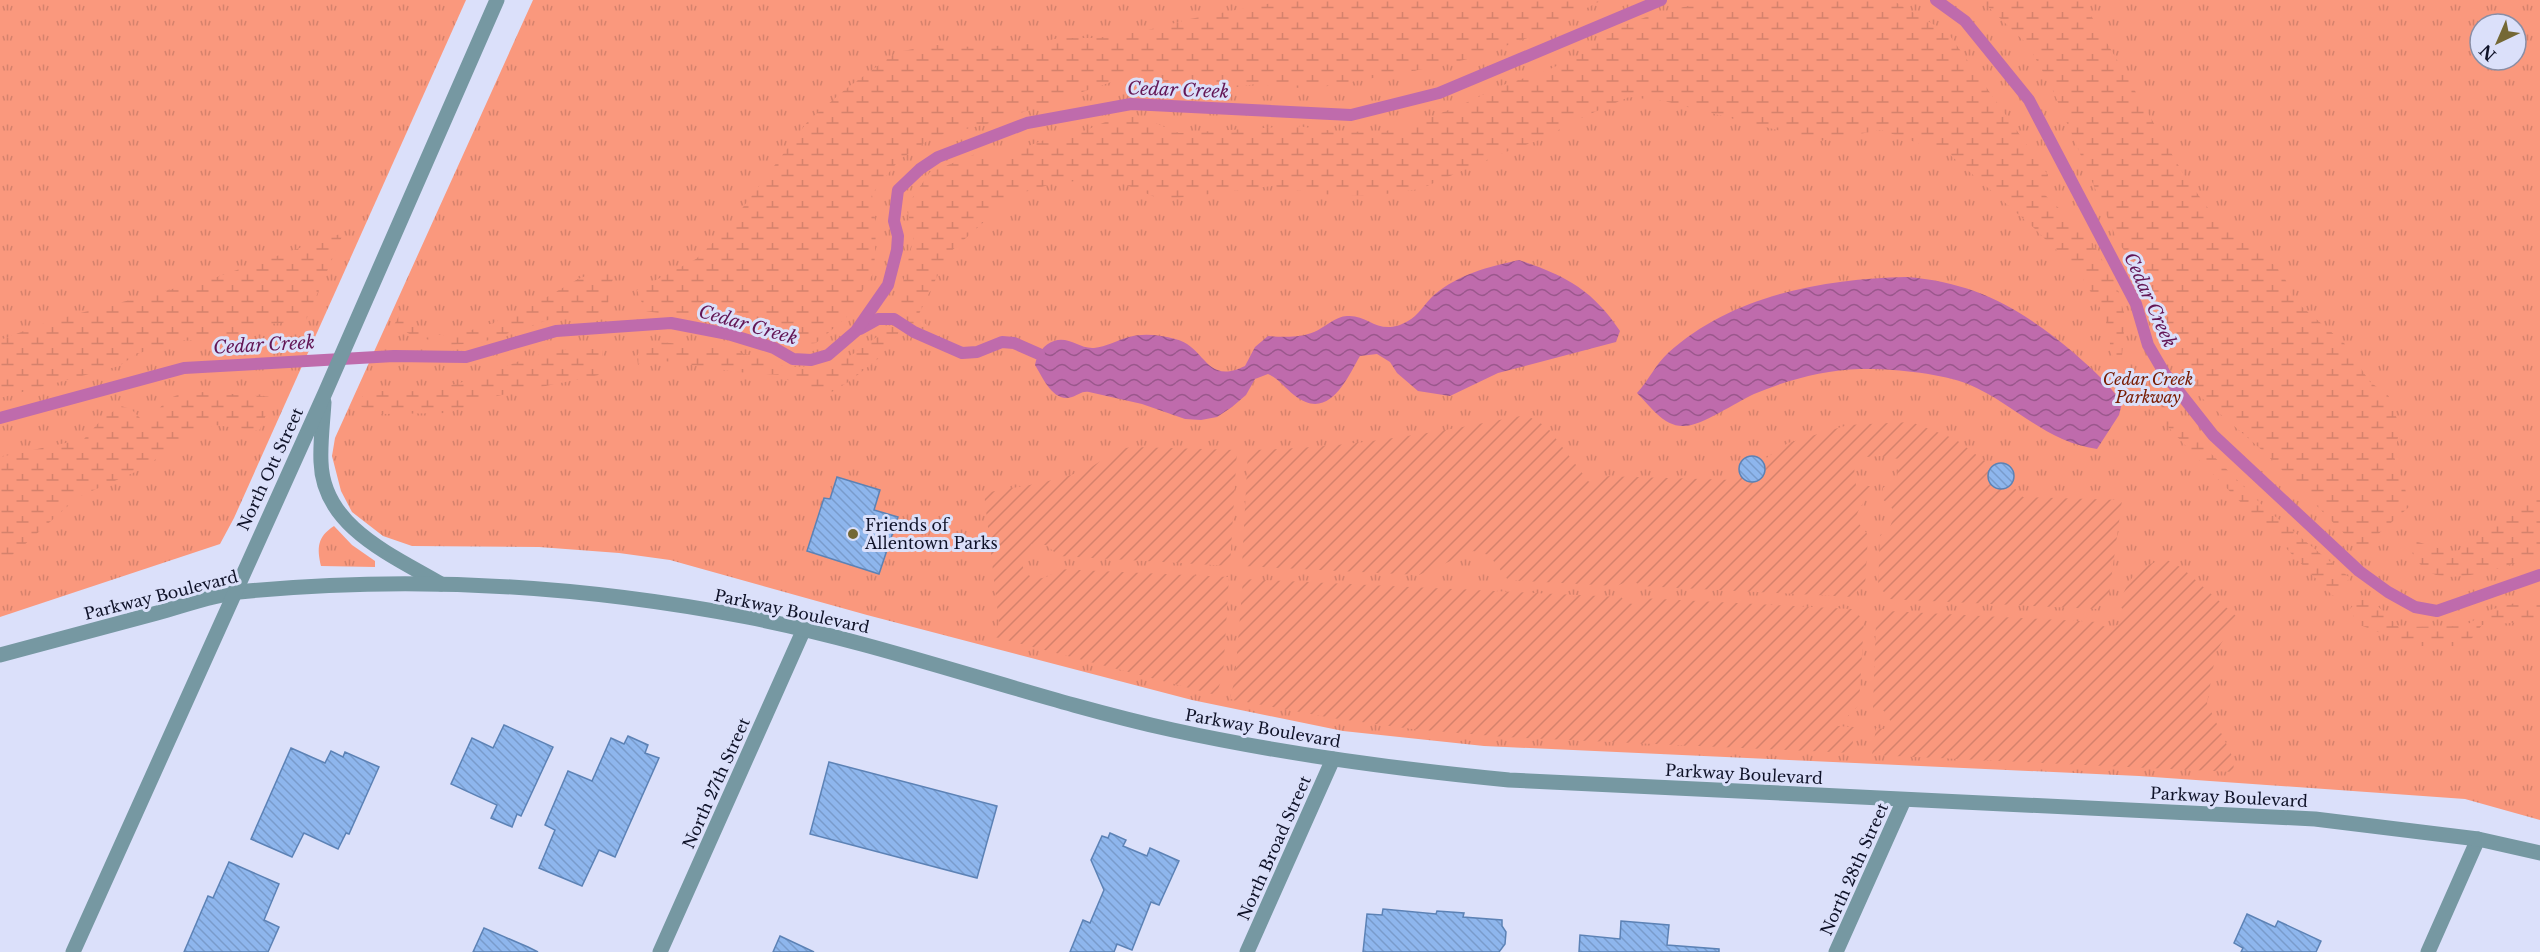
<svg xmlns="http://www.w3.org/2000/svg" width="2540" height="952" viewBox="0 0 2540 952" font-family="'Libre Baskerville',serif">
<defs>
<pattern id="grass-tufts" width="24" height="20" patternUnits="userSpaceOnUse" patternTransform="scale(1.5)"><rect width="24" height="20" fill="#fa987d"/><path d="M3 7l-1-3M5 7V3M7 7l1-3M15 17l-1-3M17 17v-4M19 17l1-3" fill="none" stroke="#d5826c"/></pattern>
<pattern id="wetland-marsh" width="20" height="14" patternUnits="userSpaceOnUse" patternTransform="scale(1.5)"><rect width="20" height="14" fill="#fa987d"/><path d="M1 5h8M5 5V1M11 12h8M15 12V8" fill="none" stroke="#d5826c"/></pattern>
<pattern id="garden-furrows" width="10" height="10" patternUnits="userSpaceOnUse" patternTransform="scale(1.5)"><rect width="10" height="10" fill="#fa987d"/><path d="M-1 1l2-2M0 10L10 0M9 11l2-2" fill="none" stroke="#d5826c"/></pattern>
<pattern id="water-waves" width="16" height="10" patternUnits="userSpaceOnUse" patternTransform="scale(1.5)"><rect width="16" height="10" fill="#bf6bac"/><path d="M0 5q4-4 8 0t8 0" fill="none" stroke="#9a578c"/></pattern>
<pattern id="building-back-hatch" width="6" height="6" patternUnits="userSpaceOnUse" patternTransform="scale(1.5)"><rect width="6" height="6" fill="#8eb6ed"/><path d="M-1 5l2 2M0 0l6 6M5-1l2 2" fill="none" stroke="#799bcb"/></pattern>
</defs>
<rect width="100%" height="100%" fill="#dbe0fa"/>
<g fill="url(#grass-tufts)" fill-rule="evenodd">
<path d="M0 0H466L234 518 220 544 0 617Z"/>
<path d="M533 0H2540V820L2465 799 2139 776 1484 746 1343 731 1192 700 867 615 670 560 619 553 539 547 412 546 383 536 352 512 341 491 332 456 335 438ZM2480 24H2516V60H2480Z"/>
<path d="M334 526 352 545 375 561V567L321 566C317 548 317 537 334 526Z"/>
</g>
<g fill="url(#wetland-marsh)">
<path d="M1287 0H1602L1536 35 1472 58 1435 67 1311 89 1256 84 1199 93 1138 73 991 123 933 137 899 160 872 194 876 229 874 272 846 318 816 343 804 344 777 331 738 320 700 319 645 311 637 290 696 259 725 231 808 121 847 88 897 52 936 45 974 47 1033 44 1059 38H1097L1148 30 1190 19Z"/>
<path d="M1715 0H1892L1948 33 2048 175 2045 195 2089 237 2115 282 2125 316 2122 356 2134 376 2265 508 2350 578 2333 596 2200 461 2169 428 2112 355 2105 316 2080 274 2034 228 1949 154 1881 130 1820 141 1664 101 1629 97 1574 121 1545 138 1503 153 1420 189 1372 196 1319 194 1272 186 1162 200 1107 177 1052 184 1014 195 948 254 918 316 937 336 909 323 897 309 914 236 906 207 930 172 978 153 999 158 1041 141 1084 131 1129 112 1179 133 1297 126 1341 132 1386 131 1424 120 1468 102 1503 85 1546 71 1579 55 1616 28 1657 13Z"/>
<path d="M1981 0H2082L2184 175 2215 218 2256 247 2283 274 2294 300 2344 343 2370 382 2388 395 2400 427 2394 457 2405 488 2409 507 2376 536 2365 555 2263 451 2196 393 2173 359 2149 285 2118 242 2051 86 2028 45Z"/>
<path d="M343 234 306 320 254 326 226 341 178 340 137 354 119 366 0 398V340L50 321 214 278 311 244 323 237Z"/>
<path d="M612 266 616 271 610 287 607 312 557 317 480 343 451 345 413 336 394 325 401 312 417 330 450 337 493 323 533 305 578 279Z"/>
<path d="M892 326 900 328 898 334 886 341 879 358 850 381 830 393 807 392 780 375 737 372 645 358 638 365 637 356 643 346 660 342 711 347 769 359 785 367 829 366 853 354Z"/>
<path d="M603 349 599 375 497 396 448 413 381 414 359 406 365 389C402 395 439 391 474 378 502 368 528 356 557 350 572 348 588 349 603 349Z"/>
<path d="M206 392 274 397 259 431 215 425 191 434 142 469 78 497 14 554 0 561V457L84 439 102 419 121 406 131 409 147 425C168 396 170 393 206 392Z"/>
<path d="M2540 489V555C2514 563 2452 588 2428 571 2416 563 2411 551 2405 538L2454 553 2486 534Z"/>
<path d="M2363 595C2377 603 2387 616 2399 627L2465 626 2490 610 2540 596V621L2482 625 2466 646H2414L2360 625 2349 610Z"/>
</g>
<g fill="url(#garden-furrows)">
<path d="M1526 415 1547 427 1589 482 1601 476 1735 480 1788 443 1848 425 1911 422 1955 439 1998 471 2023 497 2122 500 2108 602 2101 604 2097 609 1888 599 1884 592 1878 588 1880 535 1888 532 1895 514 1890 505 1882 499 1883 486 1896 488 1899 459 1880 456 1853 458 1856 486H1870C1868 504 1858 503 1856 520L1868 535 1865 586 1858 590 1854 597 1641 586C1632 578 1626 582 1616 586L1508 580 1489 555 1473 551 1419 575 1242 566 1248 450C1342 449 1434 433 1526 415Z"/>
<path d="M1133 447 1237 450 1230 566 1059 556 1046 545 1032 544C1029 548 1025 552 1023 556 1017 575 1041 588 1057 569L1229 577 1223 675 1216 695 995 637 999 623 984 493C1016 487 1049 483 1080 472 1099 466 1112 448 1133 447Z"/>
<path d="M2167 560 2182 568 2237 617 2216 652 2207 703 2233 758 2234 772 1872 755 1876 728 1892 730 1893 725 1884 711 1873 708 1876 620 1888 611 2098 622C2107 631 2115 629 2124 619L2123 610 2119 604C2130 577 2137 564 2167 560Z"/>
<path d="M1243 579 1621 597 1627 603 1633 604 1640 598 1852 609 1864 620 1859 704 1855 709 1848 708 1849 716 1836 717V726L1854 727 1852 753 1505 737 1412 729 1332 718 1230 699 1235 678Z"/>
</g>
<g fill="url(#water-waves)">
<path d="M1519 260C1565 275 1593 290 1620 331L1616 342 1498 373 1450 396 1418 391 1397 373 1390 362 1377 354 1360 356C1347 378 1329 423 1294 395 1285 388 1279 379 1268 374L1255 379 1246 395 1232 407 1217 417 1201 420 1185 419 1142 404 1089 392C1081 391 1079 395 1072 397 1053 403 1043 378 1035 365 1037 354 1044 344 1054 341 1069 336 1079 349 1094 348 1106 347 1118 340 1129 337 1143 333 1161 335 1175 339 1206 346 1205 386 1245 366L1255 347 1268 336C1283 337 1300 338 1314 332 1324 328 1336 316 1347 316 1369 314 1379 338 1408 321 1418 316 1425 303 1434 295 1459 274 1488 267 1519 260Z"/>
<path d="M1906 277C1975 282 2022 309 2074 353 2092 369 2108 383 2122 403L2119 415 2097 449C2045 442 2015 404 1968 384 1941 373 1890 368 1860 369 1824 370 1787 380 1754 394 1736 402 1702 426 1684 426 1664 427 1650 406 1637 393 1649 380 1655 365 1668 353 1732 295 1823 279 1906 277Z"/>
</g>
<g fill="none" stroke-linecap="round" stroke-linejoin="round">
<g stroke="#bf6bac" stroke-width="12">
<path d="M1936 0 1965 21 2029 100 2136 304 2148 345 2165 374 2213 435 2359 571 2388 592 2415 607 2437 611 2540 575"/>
<path d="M860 329 878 319H894L914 332 962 353 977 352 1002 342 1014 343 1039 354"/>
<path d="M0 418 184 368 394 356 466 357 556 331 671 323 728 334 774 348 793 359 811 360 828 355 856 331 888 285 897 250 898 236 894 221 898 190 920 169 938 157 1027 123 1131 104 1351 115 1439 93 1661 0"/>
</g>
</g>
<g fill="url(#building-back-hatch)" stroke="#5c82b5" stroke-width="1.5">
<circle cx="1752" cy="469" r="13"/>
<circle cx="2001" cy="476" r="13"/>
<path d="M837 477 880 490 874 510 898 517 879 574 807 551 824 498 830 499Z"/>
<path d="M504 725 553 747 521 816 517 814 512 827 491 818 497 805 451 784 472 738 493 748Z"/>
<path d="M628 736 648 745 645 753 659 758 615 857 599 850 582 886 539 868 555 830 545 825 568 771 592 781 611 738 624 744Z"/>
<path d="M291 748 325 763 331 751 343 757 345 752 379 767 349 834 346 833 338 849 304 833 292 857 251 839Z"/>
<path d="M829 762 997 806 977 878 810 834Z"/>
<path d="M1110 833 1126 840 1123 846 1147 856 1150 848 1179 861 1159 905 1151 902 1132 950 1117 944 1114 952H1070L1083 920 1090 923 1104 890 1091 860 1102 836 1108 838Z"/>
<path d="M229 862 279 884 264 920 279 927 268 952H184L208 896 213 898Z"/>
<path d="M1383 909 1436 914 1437 911 1464 913 1463 917 1502 920V926L1506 932 1505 944 1499 952H1363L1367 914 1382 915Z"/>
<path d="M2247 914 2275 927 2278 921 2321 941 2316 952H2241L2243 948 2234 943Z"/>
<path d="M1621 921 1669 925 1667 945 1719 949V952H1579L1580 935 1620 939Z"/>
<path d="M484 928 528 947 538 952H473Z"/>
<path d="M780 936 814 952H773Z"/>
</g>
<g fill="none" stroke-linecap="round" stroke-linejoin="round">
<g stroke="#7698a2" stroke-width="15">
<path d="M660 952 804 629"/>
<path d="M1247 952 1333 759"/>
<path d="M1836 952 1904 800"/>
<path d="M2428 952 2478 839"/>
</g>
<g stroke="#7698a2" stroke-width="15">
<path d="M324 402C323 421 320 442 321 462 323 527 392 555 441 584"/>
<path d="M0 655C52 641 104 627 157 613 183 606 212 595 239 592 408 575 580 585 747 617 891 645 1029 698 1173 730 1283 754 1396 769 1509 780L2315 819 2478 839 2540 853"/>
<path d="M73 952 325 393 497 0"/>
</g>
</g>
<circle fill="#746835" stroke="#dbe0fa" stroke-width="2" cx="853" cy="534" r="6"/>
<g text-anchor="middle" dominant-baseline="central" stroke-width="6" stroke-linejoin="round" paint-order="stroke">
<g font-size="16" font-style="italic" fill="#781b00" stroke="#dbe0fa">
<text x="2148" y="379">Cedar Creek<tspan x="2148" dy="18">Parkway</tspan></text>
</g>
<g font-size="16" fill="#0f1228" stroke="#dbe0fa">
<text transform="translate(270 469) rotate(-65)">North Ott Street</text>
<text transform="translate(161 595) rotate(-14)">Parkway Boulevard</text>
<text transform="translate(792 611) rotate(12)">Parkway Boulevard</text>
<text transform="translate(1263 728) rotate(10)">Parkway Boulevard</text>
<text transform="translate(1744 774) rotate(3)">Parkway Boulevard</text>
<text transform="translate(716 783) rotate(-66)">North 27th Street</text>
<text transform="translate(2229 797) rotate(3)">Parkway Boulevard</text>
<text transform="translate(1274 848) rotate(-66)">North Broad Street</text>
<text transform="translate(1854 869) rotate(-66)">North 28th Street</text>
</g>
<g font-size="16" fill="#0f1228" stroke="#dbe0fa" text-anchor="start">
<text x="865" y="525">Friends of<tspan x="865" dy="18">Allentown Parks</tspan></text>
</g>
<g font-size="18" font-style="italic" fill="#631655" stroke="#dbe0fa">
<text transform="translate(1178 90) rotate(2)">Cedar Creek</text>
<text transform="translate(2150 300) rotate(66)">Cedar Creek</text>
<text transform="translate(748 325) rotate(16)">Cedar Creek</text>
<text transform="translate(264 345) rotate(-3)">Cedar Creek</text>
</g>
</g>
<g transform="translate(2498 42) rotate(224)"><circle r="28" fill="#dbe0fa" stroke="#898ea6" stroke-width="1.5"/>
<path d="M0-4.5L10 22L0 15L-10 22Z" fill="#746835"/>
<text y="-9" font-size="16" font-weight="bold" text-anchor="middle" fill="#0f1228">N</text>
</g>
</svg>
